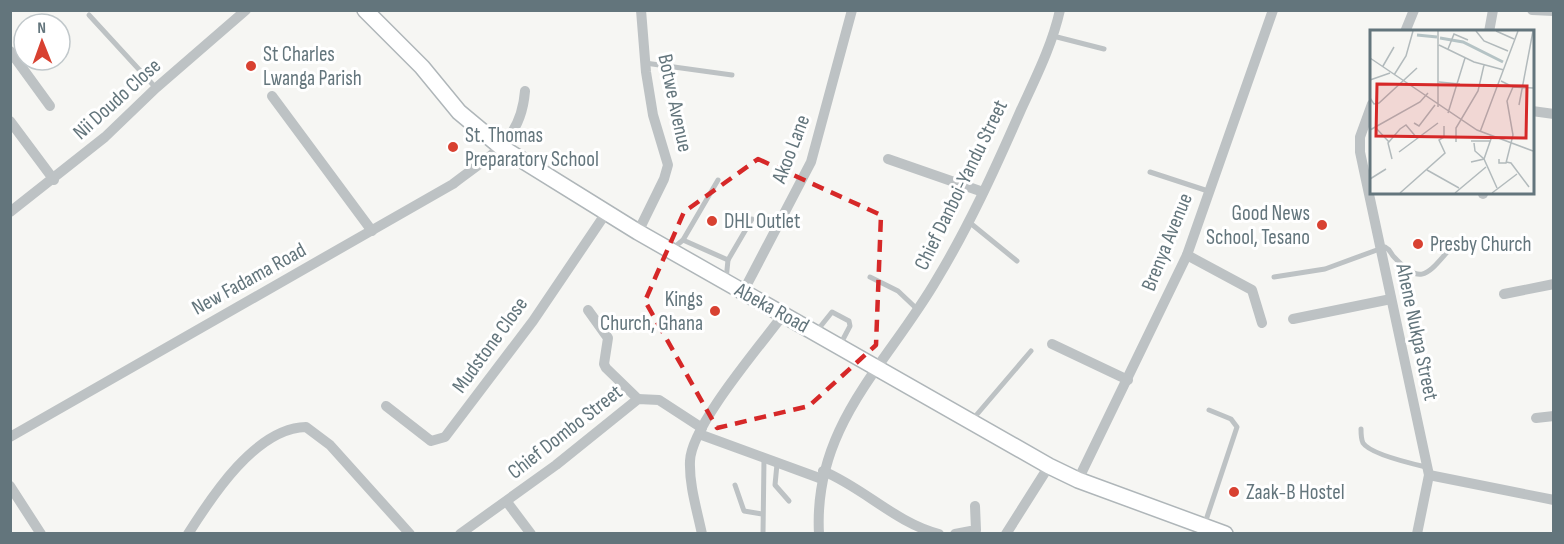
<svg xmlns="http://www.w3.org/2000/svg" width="1564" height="544" viewBox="0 0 1564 544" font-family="'Sofia Sans Condensed',sans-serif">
<rect width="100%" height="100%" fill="#f6f6f3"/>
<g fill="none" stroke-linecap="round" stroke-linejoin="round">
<g stroke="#afb6b9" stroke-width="18">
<path id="secondary" d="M365 10 422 67 459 112 501 147 638 232 1049 466 1078 480 1225 534"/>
</g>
<g stroke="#bdc2c4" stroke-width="5">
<path d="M89 15 156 88"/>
<path d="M1053 36 1104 49"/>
<path d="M645 63 732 75"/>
<path d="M1150 172 1208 191"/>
<path d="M969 222 1017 261"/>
<path d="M683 240 728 260"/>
<path d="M671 250 683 240 718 180"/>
<path d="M870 277 898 291 917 309"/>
<path d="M1274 277 1325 269 1385 247C1391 250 1390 253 1394 257 1421 286 1427 275 1449 250"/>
<path d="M726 280 728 260 752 219"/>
<path d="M816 332 832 312 849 321 850 326 840 345"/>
<path d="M973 419 1031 351"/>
<path d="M1361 429C1361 434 1361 439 1363 443 1370 454 1413 464 1426 467"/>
<path d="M777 464 775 485 789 501"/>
<path d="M735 485 744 511 762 514"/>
<path d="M1205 523 1237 427 1231 419 1209 410"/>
<path d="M763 534 764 459"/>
</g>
<g stroke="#bdc2c4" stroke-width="10">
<path d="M1532 10 1554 11"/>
<path d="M1405 32 1414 10"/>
<path d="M1489 32 1493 10"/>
<path d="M10 51 50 106"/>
<path d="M272 96 372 231"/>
<path d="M1372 104 1360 137V152L1429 475 1417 534"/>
<path d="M1532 111 1554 114"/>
<path d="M10 121 54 180"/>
<path d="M888 159 983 192"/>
<path d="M1483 192V194"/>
<path d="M10 212 105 137 156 88 246 10"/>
<path d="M638 232 664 179 668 165 653 115 646 72 641 10"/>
<path d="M1187 255 1252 290 1262 323"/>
<path d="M743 292 811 162 852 10"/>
<path d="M1504 294 1554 284"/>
<path d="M588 310 608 338 604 364 606 368 638 399"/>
<path d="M1293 319 1391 299"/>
<path d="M1052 344 1128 380"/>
<path d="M386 406 431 441 445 437 533 321 606 213"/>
<path d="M1536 418 1554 416"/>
<path d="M699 434 822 479"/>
<path d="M10 437 453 184C490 155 521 142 525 91"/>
<path d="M823 471C864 488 896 523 939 534"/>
<path d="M1429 475 1554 500"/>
<path d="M1078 480 1187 255 1273 10"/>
<path d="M10 486 41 534"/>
<path d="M507 502 531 534"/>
<path d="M188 534C212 496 256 428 306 427L330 445 410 534"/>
<path d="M460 534 556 465 638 399 659 400 702 428"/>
<path d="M702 534C697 510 689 485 690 461 691 426 760 346 783 315"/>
<path d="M819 534C813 425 887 365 937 279 969 226 995 169 1020 112 1035 79 1052 46 1060 10"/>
<path d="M955 534 976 530 975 506"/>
<path d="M1006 534 1049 466"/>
</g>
<use href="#secondary" stroke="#fff" stroke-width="15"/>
</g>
<path fill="none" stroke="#d62828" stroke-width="4.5" stroke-dasharray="12 8" stroke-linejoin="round" d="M758 159 881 215 876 345 809 406 717 428 645 301 684 212Z"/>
<g fill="#d84131" stroke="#fff" stroke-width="2">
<circle cx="251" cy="66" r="6"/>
<circle cx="453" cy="147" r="6"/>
<circle cx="712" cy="221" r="6"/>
<circle cx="1322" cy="225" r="6"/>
<circle cx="1418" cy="244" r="6"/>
<circle cx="715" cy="311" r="6"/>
<circle cx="1234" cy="492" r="6"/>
</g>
<g text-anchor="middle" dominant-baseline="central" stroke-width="6" stroke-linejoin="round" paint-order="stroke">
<g font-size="21" fill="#63757c" stroke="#fff" text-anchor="start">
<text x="263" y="54">St Charles<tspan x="263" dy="24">Lwanga Parish</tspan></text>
<text x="465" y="135">St. Thomas<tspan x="465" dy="24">Preparatory School</tspan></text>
<text x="1310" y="213" text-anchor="end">Good News<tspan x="1310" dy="24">School, Tesano</tspan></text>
<text x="724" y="221">DHL Outlet</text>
<text x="1430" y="244">Presby Church</text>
<text x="703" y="299" text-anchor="end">Kings<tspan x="703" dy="24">Church, Ghana</tspan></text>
<text x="1246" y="492">Zaak-B Hostel</text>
</g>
<g font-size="21" fill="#63757c" stroke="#fff">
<text transform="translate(117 99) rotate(-42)">Nii Doudo Close</text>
<text transform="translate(675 103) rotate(78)">Botwe Avenue</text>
<text transform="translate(791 149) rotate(-69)">Akoo Lane</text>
<text transform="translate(961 185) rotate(-64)">Chief Danboi-Yandu Street</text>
<text transform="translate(1167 242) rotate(-68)">Brenya Avenue</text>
<text transform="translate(249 279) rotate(-29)">New Fadama Road</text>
<text transform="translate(772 308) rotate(29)">Abeka Road</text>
<text transform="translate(1417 332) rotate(78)">Ahene Nukpa Street</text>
<text transform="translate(490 345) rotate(-54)">Mudstone Close</text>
<text transform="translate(565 432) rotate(-38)">Chief Dombo Street</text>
</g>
</g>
<g transform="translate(1370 30)">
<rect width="164" height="164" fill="#f6f6f3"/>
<path fill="none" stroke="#b5c3c5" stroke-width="3" d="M47 5 67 7M70 8 93 12 133 32"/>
<path fill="none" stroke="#b2babc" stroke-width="1.5" d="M106 1 114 11 138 21M126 1 144 9M69 15 104 32 134 40M78 19 84 4 98 10M0 28 107 100 163 121M13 36 24 17M24 45 36 26 43 1M0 50 20 43M131 51 143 57 163 58M69 52 90 54M0 68 4 74 9 73 47 38M149 75 163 1M68 77V1M78 83 95 28M44 93 49 96 65 75M5 97 19 112M0 100 50 72 58 63M110 102 148 1M101 111H121M86 112V98L108 61 114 35M104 113 105 121 114 129 127 158M29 122 68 93M22 129 18 113 30 99 36 95 47 108M129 129V133H136L143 105 137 71 143 57M101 132 114 129 122 106M136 132 141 133 159 157M57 140 89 158M0 149 16 139M30 163 75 123 69 110 74 107V96M85 163 116 137M122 163 147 144"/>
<path fill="#d62828" fill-opacity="0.15" stroke="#d62828" stroke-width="3" d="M7 54 157 56 156 108 6 106Z"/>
<rect width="164" height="164" fill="none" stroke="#63757c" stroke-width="3"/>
</g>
<rect width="1564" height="544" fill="none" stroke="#63757c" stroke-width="24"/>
<g transform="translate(42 42) rotate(359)"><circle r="28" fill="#ffffff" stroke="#c1c8cb" stroke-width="1.5"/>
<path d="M0-4.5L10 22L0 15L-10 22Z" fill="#d84131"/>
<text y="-9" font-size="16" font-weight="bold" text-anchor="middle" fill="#63757c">N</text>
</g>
</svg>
